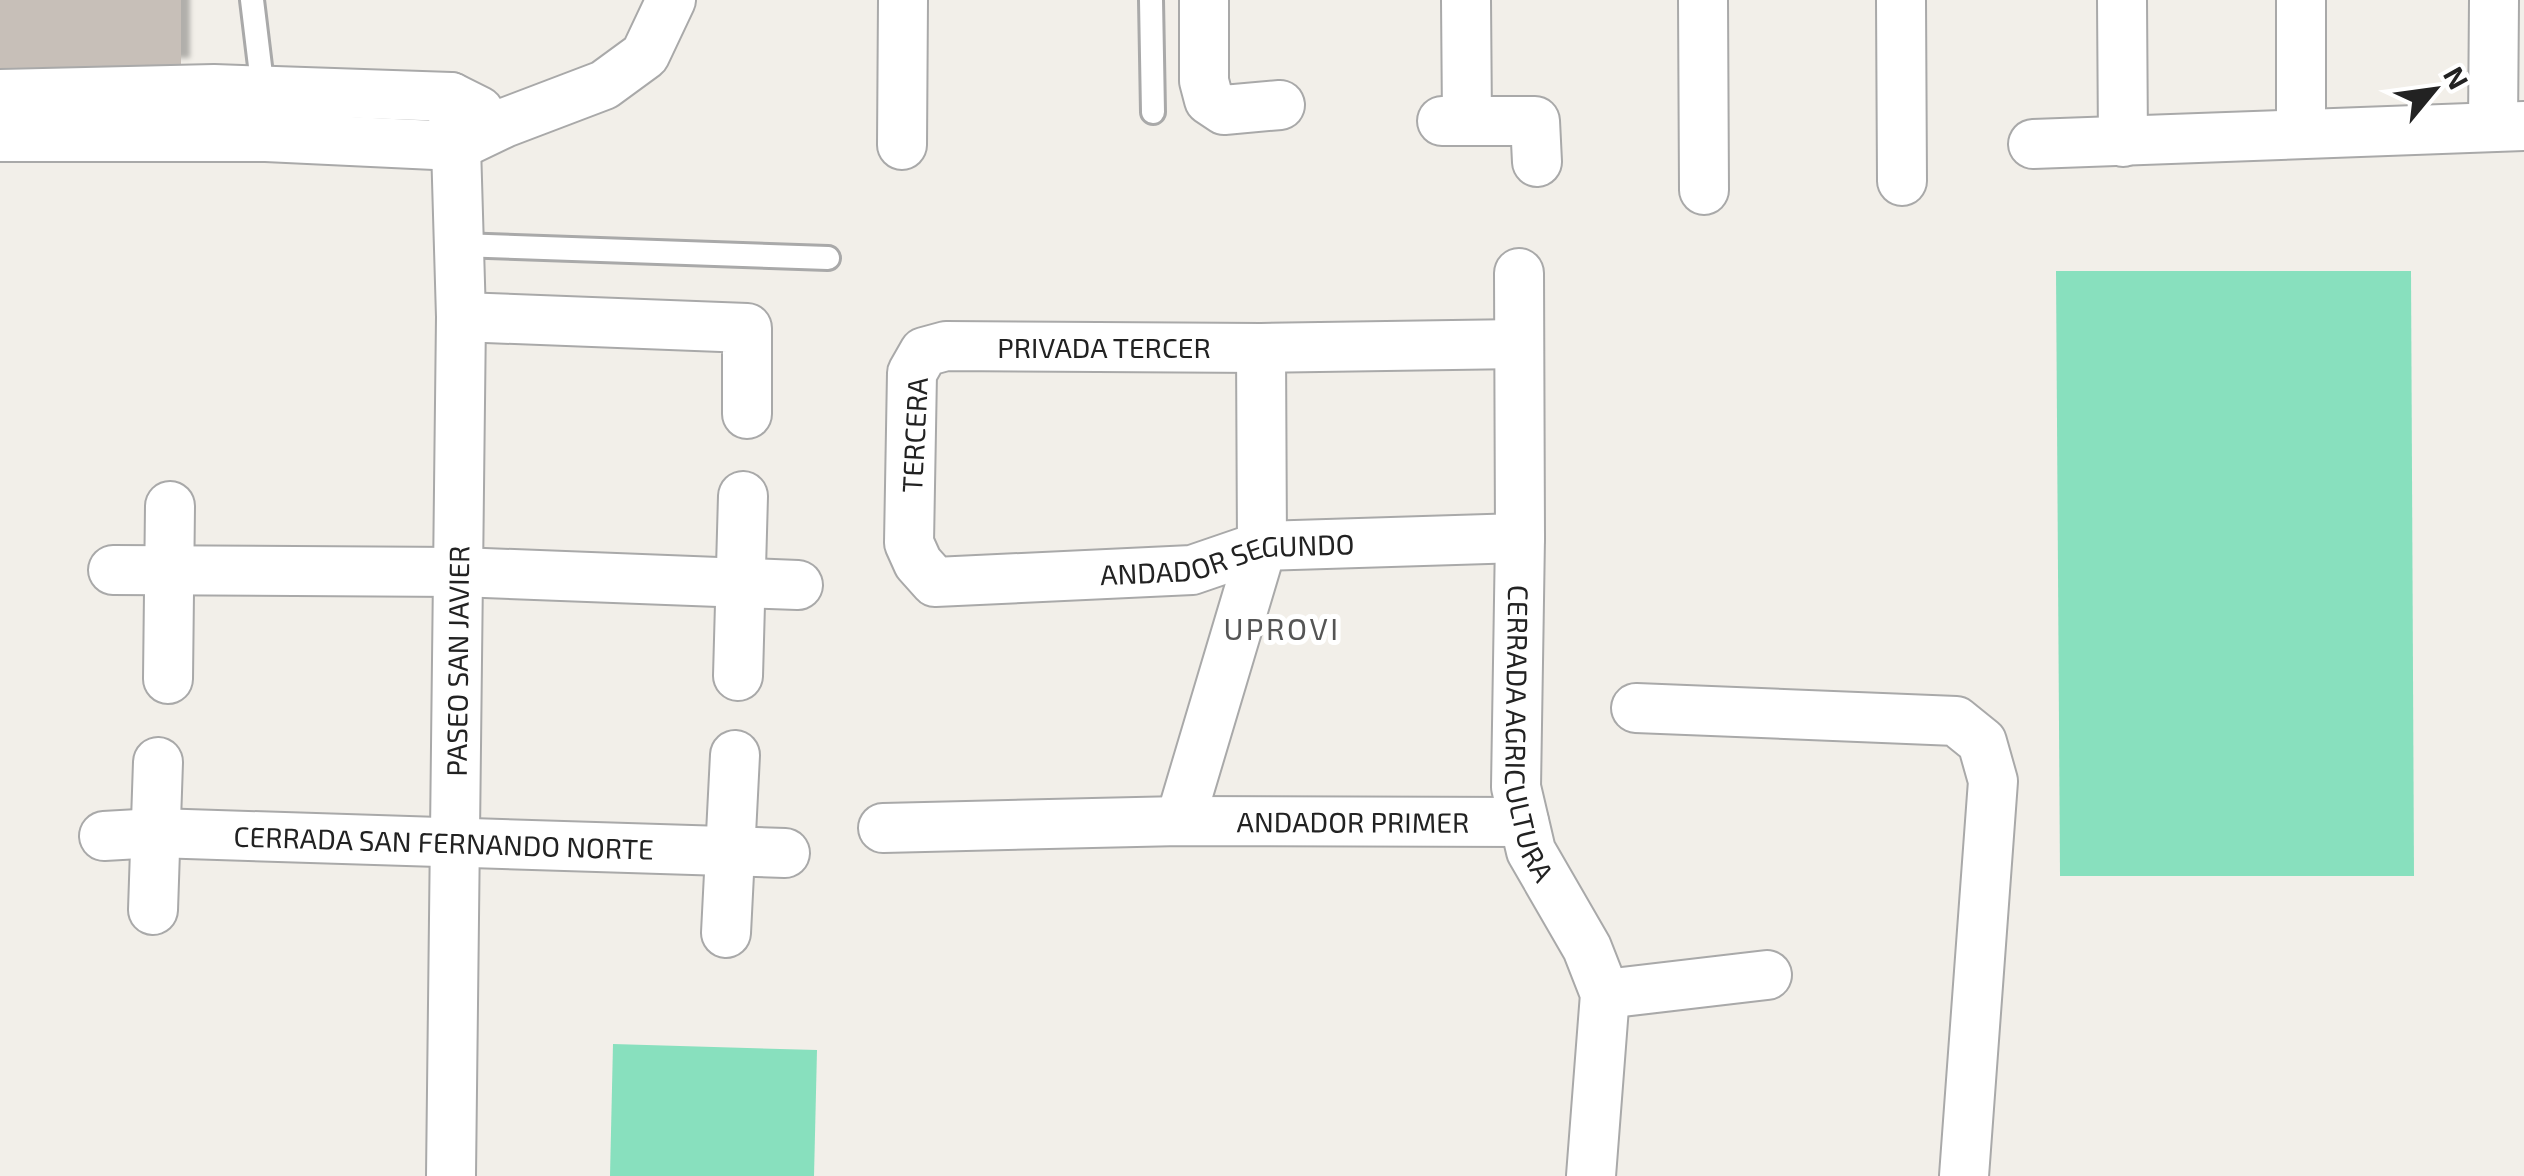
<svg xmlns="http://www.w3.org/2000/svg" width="2524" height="1176" viewBox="0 0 2524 1176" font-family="'Exo 2',sans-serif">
<defs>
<filter id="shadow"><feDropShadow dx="9" dy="-9" stdDeviation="2.5" flood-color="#0004"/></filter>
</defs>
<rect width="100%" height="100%" fill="#f2efe9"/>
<g fill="#88e0be">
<path d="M2056 271H2411L2414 876H2060Z"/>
<path d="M613 1044 817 1050 814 1176H610Z"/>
</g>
<path fill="#c7bfb8" filter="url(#shadow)" d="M0 0H181V67L0 68Z"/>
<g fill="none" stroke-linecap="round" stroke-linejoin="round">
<g stroke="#a9a9a9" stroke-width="28">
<g id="lane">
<path d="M252 0 263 91"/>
<path d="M1151 0 1153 112"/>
<path d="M459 245 828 258"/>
</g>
</g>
<g stroke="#a9a9a9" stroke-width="52">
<g id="street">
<path d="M1204 0V81L1209 100 1224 110 1280 105"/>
<path d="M1466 0 1467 120"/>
<path d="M1703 0 1704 190"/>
<path d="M1901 0 1902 181"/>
<path d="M2122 0 2123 142"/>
<path d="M2301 0V133"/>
<path d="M0 94 214 89 451 97 479 111"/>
<path d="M1442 121H1535L1537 162"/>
<path d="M2493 127 2494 0"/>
<path d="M0 137H266L456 146 504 123 604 85 645 55 671 0"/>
<path d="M2033 144 2524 126"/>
<path d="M902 145 903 0"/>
<path id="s1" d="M1519 273 1520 538 1516 787 1531 851 1587 948 1605 994 1591 1176"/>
<path d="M461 317 747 328V414"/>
<path id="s2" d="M1519 344 1261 348 946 346 924 352 912 373 909 543 918 563 935 582 1192 570 1262 546 1520 538"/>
<path d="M113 570 459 572 798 585"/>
<path d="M738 676 743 496"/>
<path d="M168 679 170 506"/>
<path d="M1636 708 1956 721 1982 742 1993 781 1964 1176"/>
<path d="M1180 821 1262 546 1261 348"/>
<path id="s3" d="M883 828 1180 821 1524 822"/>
<path id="s4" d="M104 836 156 833 785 853"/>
<path d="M153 910 158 762"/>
<path d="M726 933 735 755"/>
<path d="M1605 994 1767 975"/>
<path id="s5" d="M451 1176 461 317 456 146 451 97"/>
</g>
</g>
<use href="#lane" stroke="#fff" stroke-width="22"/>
<use href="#street" stroke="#fff" stroke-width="48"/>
</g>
<g text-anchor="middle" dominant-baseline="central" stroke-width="10" stroke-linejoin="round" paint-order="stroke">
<g font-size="28" fill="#222" stroke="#fff">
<text x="1104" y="347">PRIVADA TERCER</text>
<text transform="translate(914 435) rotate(-87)">TERCERA</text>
<text stroke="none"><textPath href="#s2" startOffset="1132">ANDADOR SEGUNDO</textPath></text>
<text stroke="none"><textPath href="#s5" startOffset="515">PASEO SAN JAVIER</textPath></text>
<text stroke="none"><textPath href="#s1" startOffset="462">CERRADA AGRICULTURA</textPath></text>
<text stroke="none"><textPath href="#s3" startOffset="470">ANDADOR PRIMER</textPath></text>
<text stroke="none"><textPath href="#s4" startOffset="340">CERRADA SAN FERNANDO NORTE</textPath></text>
</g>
<g font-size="30" letter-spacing="2.5" fill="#555" stroke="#fff">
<text x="1282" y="628">UPROVI</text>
</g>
</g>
<g transform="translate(2434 90) rotate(61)" stroke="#ffffff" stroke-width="8" paint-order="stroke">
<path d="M0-8L18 38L0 25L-18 38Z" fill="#222222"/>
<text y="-15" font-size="28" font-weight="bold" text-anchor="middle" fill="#222222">N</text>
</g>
</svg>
